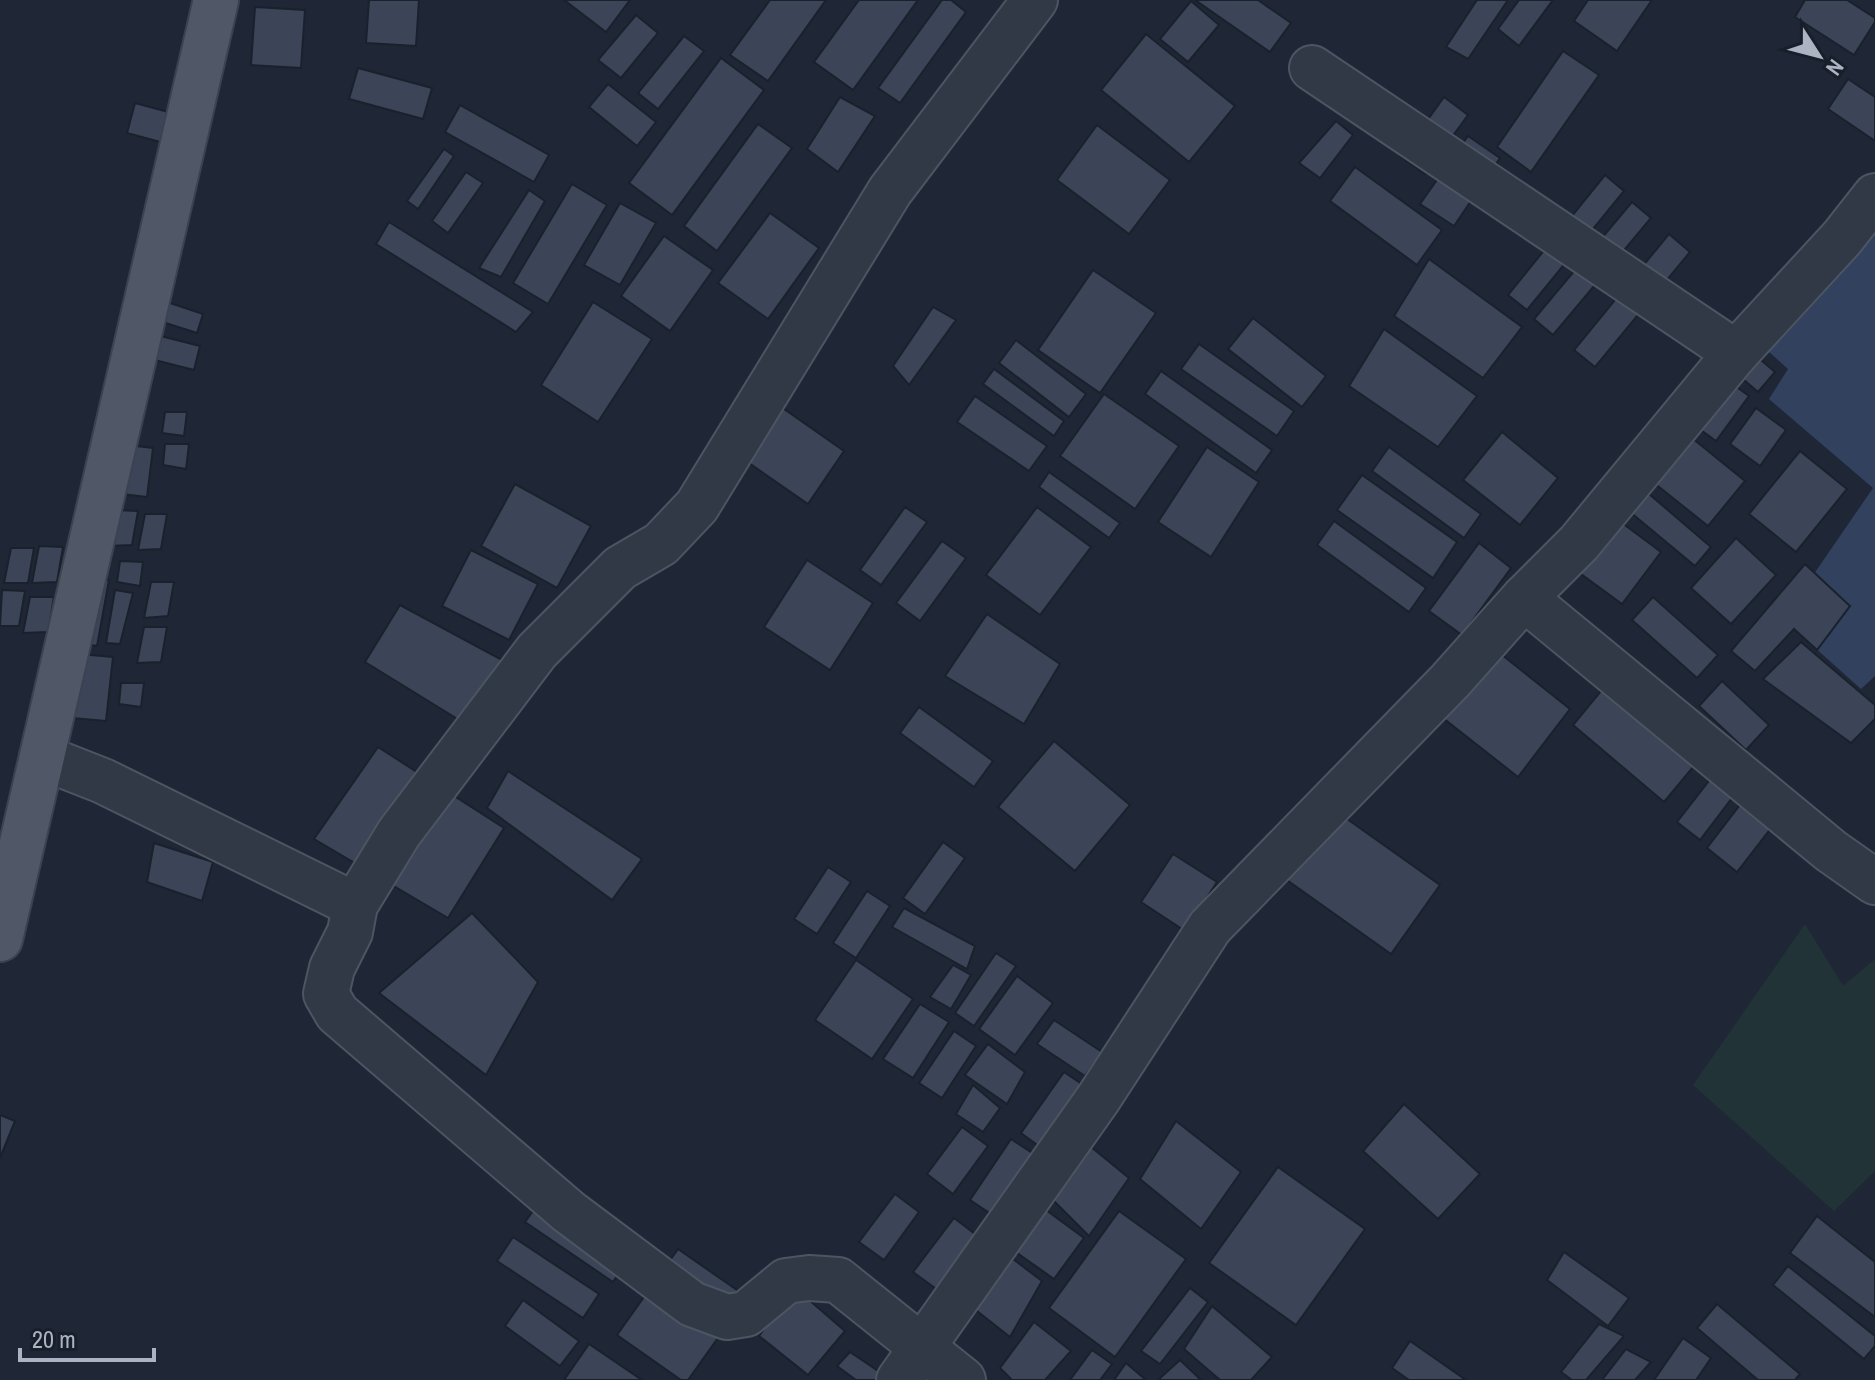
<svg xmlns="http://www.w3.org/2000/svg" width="1875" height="1380" viewBox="0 0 1875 1380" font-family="'Archivo Narrow',sans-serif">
<rect width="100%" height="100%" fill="#1f2736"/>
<path fill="#213337" d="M1805 924 1843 986 1875 959V1171L1834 1211 1693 1085Z"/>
<path fill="#32415e" d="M1875 225V676L1861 689 1783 619 1873 488 1769 399 1788 369 1759 343Z"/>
<g fill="#3b4557" stroke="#1a212d" stroke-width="2">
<path d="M369 0H419L416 46 366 43Z"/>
<path d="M564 0H630L606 32Z"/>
<path d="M770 0H826L768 81 730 55Z"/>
<path d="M859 0H918L853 90 814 62Z"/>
<path d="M942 0H951L966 12 900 103 878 88Z"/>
<path d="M1195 0H1258L1291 23 1270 52Z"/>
<path d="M1477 0H1508L1468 59 1446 47Z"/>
<path d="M1519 0H1553L1519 46 1498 29Z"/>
<path d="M1588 0H1652L1617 51 1574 21Z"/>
<path d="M1805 0H1847L1875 18V22L1854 55 1795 17Z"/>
<path d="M1191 1 1219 25 1188 62 1160 39Z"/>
<path d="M255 7 305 10 301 68 251 65Z"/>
<path d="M636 15 658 33 621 78 598 60Z"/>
<path d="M1146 34 1235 106 1189 162 1101 90Z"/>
<path d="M684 36 704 51 658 109 638 93Z"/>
<path d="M1563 51 1599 75 1531 172 1497 147Z"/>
<path d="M721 58 764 90 672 215 629 183Z"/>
<path d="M358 68 432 88 423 119 349 99Z"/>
<path d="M1848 79 1875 97V141L1828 109Z"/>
<path d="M608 84 656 122 637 146 589 107Z"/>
<path d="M840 97 875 116 838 172 807 149Z"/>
<path d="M1444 97 1468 115 1425 174 1401 157Z"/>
<path d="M135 103 209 123 201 153 127 133Z"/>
<path d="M460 105 549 155 534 182 445 132Z"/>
<path d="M1336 121 1353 135 1320 178 1299 163Z"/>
<path d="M758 124 792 148 717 251 684 226Z"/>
<path d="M1097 125 1170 180 1129 234 1057 180Z"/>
<path d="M1468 136 1500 158 1454 226 1420 204Z"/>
<path d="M444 149 454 156 418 209 407 201Z"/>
<path d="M1355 167 1442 230 1417 265 1330 201Z"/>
<path d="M466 172 483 183 448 233 432 221Z"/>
<path d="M1605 175 1624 191 1527 310 1508 295Z"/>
<path d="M572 184 607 205 548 304 513 283Z"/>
<path d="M529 190 545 201 501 277 479 268Z"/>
<path d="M1632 202 1651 218 1553 335 1534 319Z"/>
<path d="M620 203 656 223 620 285 584 265Z"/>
<path d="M770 213 819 248 768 319 718 283Z"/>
<path d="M389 222 533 312 516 332 376 244Z"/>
<path d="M1669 234 1690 252 1595 367 1574 350Z"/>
<path d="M664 236 713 270 670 331 621 296Z"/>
<path d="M1429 259 1522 327 1483 378 1394 316Z"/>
<path d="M1093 270 1156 313 1100 393 1038 350Z"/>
<path d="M140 293 203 314 197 333 134 313Z"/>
<path d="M593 302 652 339 598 422 541 385Z"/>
<path d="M933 307 956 320 909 385 893 366Z"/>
<path d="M1253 318 1326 376 1302 407 1228 349Z"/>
<path d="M129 328 200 346 194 370 123 352Z"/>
<path d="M1384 329 1477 396 1438 447 1349 386Z"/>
<path d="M1016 340 1086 394 1069 417 999 363Z"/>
<path d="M1199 344 1294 411 1277 436 1181 369Z"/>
<path d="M1747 348 1775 372 1758 392 1730 368Z"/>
<path d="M994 369 1064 421 1054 436 983 384Z"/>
<path d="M1161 371 1272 450 1256 473 1145 394Z"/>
<path d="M1720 375 1749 396 1716 441 1687 420Z"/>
<path d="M757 390 844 451 808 504 720 443Z"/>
<path d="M1104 394 1179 446 1135 509 1060 456Z"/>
<path d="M975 396 1047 446 1029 471 957 422Z"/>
<path d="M1756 408 1786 430 1760 466 1730 444Z"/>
<path d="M165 412H187L184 436 162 433Z"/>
<path d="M1676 425 1745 481 1708 526 1639 471Z"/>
<path d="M1502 432 1558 478 1520 525 1463 480Z"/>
<path d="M119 444 153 448 147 497 113 493Z"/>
<path d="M165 444H189L186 469 163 465Z"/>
<path d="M1207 447 1259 482 1211 557 1158 522Z"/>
<path d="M1389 447 1481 514 1464 538 1372 471Z"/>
<path d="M1800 451 1847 489 1796 552 1749 514Z"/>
<path d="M1049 472 1120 523 1109 538 1039 487Z"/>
<path d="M1362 475 1457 542 1433 578 1337 510Z"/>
<path d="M1635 482 1711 547 1695 566 1618 502Z"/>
<path d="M515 484 591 526 557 588 481 546Z"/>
<path d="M905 507 927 522 881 585 860 570Z"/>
<path d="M1037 507 1091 547 1040 615 986 575Z"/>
<path d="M115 510 138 511 132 545 107 546Z"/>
<path d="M1606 511 1661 552 1622 604 1566 563Z"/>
<path d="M145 514H167L161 549 138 550Z"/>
<path d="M1334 521 1426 588 1409 612 1317 545Z"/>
<path d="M1736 538 1776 575 1731 624 1691 588Z"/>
<path d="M942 541 966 558 920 621 896 603Z"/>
<path d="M1479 543 1511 568 1462 635 1429 611Z"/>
<path d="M39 546 63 547 57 582 32 583Z"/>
<path d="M11 548H34L28 583H4Z"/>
<path d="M471 550 538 584 509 640 442 606Z"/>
<path d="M807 560 873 603 830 670 764 627Z"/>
<path d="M120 561 143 562 140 586 117 582Z"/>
<path d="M1805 564 1850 606 1817 650 1794 629 1755 671 1731 651Z"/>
<path d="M92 577 109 580 97 646 79 643Z"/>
<path d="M151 582H174L168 616 144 618Z"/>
<path d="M2 590 25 591 19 626H0Z"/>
<path d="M115 590 133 593 120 644 106 643Z"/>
<path d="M30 597H54L48 632 23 633Z"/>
<path d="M1653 597 1718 655 1697 678 1632 620Z"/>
<path d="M400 605 504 661 464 723 365 662Z"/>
<path d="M987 614 1060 664 1024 724 945 676Z"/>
<path d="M144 627H167L161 662 137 663Z"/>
<path d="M1482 639 1570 709 1518 777 1429 707Z"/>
<path d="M1801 642 1875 705V719L1851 743 1763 679Z"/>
<path d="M79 654 113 657 106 721 72 718Z"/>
<path d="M1628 658 1718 737 1664 802 1573 725Z"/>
<path d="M1722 681 1769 725 1746 750 1699 706Z"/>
<path d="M121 683H144L141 707 119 704Z"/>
<path d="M919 707 993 761 974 787 900 733Z"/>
<path d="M1054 741 1130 805 1075 871 998 807Z"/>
<path d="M378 747 504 828 448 918 314 839Z"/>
<path d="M1729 755 1751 773 1700 840 1677 822Z"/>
<path d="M508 771 642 859 612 900 487 808Z"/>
<path d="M1762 776 1793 800 1737 872 1707 848Z"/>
<path d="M1326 804 1440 885 1391 954 1277 873Z"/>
<path d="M943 842 965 858 925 914 903 898Z"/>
<path d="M154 843 213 862 202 901 147 882Z"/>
<path d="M1173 854 1217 882 1185 931 1141 902Z"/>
<path d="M828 867 851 882 817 934 794 919Z"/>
<path d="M867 891 890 906 856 958 833 943Z"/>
<path d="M904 908 975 946 967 969 892 927Z"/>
<path d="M472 913 538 982 486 1075 379 993Z"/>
<path d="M996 953 1016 966 974 1026 955 1013Z"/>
<path d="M856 960 913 999 872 1059 815 1020Z"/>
<path d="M953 965 971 975 951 1009 930 997Z"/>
<path d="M1017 976 1053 1003 1015 1055 979 1029Z"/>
<path d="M920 1004 949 1022 913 1078 883 1059Z"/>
<path d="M1054 1020 1102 1052 1085 1076 1037 1044Z"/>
<path d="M954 1031 976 1046 942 1098 919 1083Z"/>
<path d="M988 1044 1025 1072 1007 1104 965 1075Z"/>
<path d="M1064 1072 1092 1091 1048 1153 1021 1133Z"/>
<path d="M973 1085 1000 1108 983 1132 956 1114Z"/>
<path d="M1404 1104 1480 1174 1438 1219 1363 1151Z"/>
<path d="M0 1115 15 1121 0 1158Z"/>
<path d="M1176 1121 1241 1172 1201 1229 1140 1179Z"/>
<path d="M962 1127 988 1146 953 1194 927 1174Z"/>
<path d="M1011 1139 1037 1156 997 1218 970 1200Z"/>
<path d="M1085 1142 1129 1178 1089 1236 1049 1196Z"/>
<path d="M1278 1167 1365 1229 1296 1325 1209 1263Z"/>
<path d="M895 1194 919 1212 884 1260 859 1242Z"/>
<path d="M1027 1196 1084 1238 1054 1279 996 1238Z"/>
<path d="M541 1200 628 1260 613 1282 525 1222Z"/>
<path d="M1119 1211 1186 1259 1115 1357 1049 1308Z"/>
<path d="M1817 1216 1875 1262V1317L1790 1253Z"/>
<path d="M954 1218 979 1237 939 1291 913 1272Z"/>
<path d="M513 1237 599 1294 583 1318 497 1261Z"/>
<path d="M997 1247 1042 1281 1010 1337 963 1300Z"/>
<path d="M678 1249 747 1297 688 1380H681L617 1335Z"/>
<path d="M1564 1252 1629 1298 1608 1326 1547 1280Z"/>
<path d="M1788 1266 1875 1336V1346L1864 1359 1773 1285Z"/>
<path d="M794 1287 845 1331 808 1375 759 1336Z"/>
<path d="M1190 1288 1208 1302 1160 1364 1141 1351Z"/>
<path d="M523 1300 579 1341 560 1366 505 1326Z"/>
<path d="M1717 1304 1800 1374 1795 1380H1758L1697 1328Z"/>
<path d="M1212 1306 1272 1357 1251 1380H1220L1184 1349Z"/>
<path d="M1034 1322 1071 1351 1045 1380H1012L1000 1368Z"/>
<path d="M1599 1324 1624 1336 1586 1380H1572L1561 1372Z"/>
<path d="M1683 1338 1711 1358 1696 1380H1654Z"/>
<path d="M1410 1341 1466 1380H1409L1392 1368Z"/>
<path d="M589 1344 642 1380H564Z"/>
<path d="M1626 1349 1651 1362 1635 1380H1602Z"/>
<path d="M1092 1350 1112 1364 1100 1380H1070Z"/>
<path d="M850 1352 884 1375 880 1380H856L837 1366Z"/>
<path d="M1180 1360 1201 1380H1158Z"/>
<path d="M1126 1363 1146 1380H1114Z"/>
</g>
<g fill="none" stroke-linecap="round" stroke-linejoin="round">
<g stroke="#4d5462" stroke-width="48">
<g id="minor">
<path d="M1312 68 1736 353"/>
<path d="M1524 598 1831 851 1875 882"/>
<path d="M42 757 103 781 355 905 350 932 332 968 326 994 337 1013 569 1212 692 1304 727 1317 746 1314 786 1281 809 1278 838 1280 963 1380"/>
<path d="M355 905 399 833 537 651 620 568 661 544 697 506 890 191 1035 0"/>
<path d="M899 1380 1098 1099 1210 927 1450 681 1524 598 1579 543 1736 353 1842 238 1875 196"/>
</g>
</g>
<g stroke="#3c4250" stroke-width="48">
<path id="major" d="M0 939 216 0"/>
</g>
<use href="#minor" stroke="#323946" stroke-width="44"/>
<use href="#major" stroke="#505867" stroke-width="44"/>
</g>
<g transform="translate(1819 56) rotate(126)" stroke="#181f2b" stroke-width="6" paint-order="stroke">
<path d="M0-6L14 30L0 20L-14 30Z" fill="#acb4c4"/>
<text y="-12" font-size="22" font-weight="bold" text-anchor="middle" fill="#acb4c4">N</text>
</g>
<path d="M20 1348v12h134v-12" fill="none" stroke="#acb4c4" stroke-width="4"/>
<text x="32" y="1348" font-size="24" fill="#acb4c4" stroke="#181f2b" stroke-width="6" paint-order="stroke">20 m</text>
</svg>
